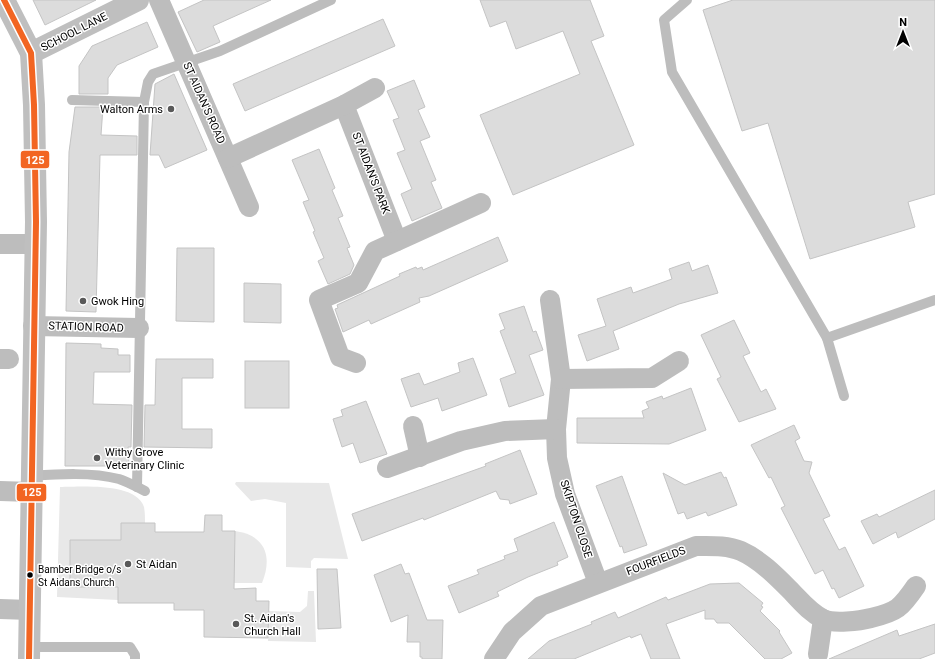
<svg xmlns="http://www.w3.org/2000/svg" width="935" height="659" viewBox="0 0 935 659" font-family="Roboto,sans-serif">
<rect width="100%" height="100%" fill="#fff"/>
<g fill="#e8e8e8">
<path d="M236 482 329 483 348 559 314 558 311 561V568L286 567V503L265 499 251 501 235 484Z"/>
<path d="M60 487C80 487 136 482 144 507 145 512 145 518 145 523L121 540H70L118 587V600L57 597Z"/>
<path d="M235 531C265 535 273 556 262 583H234Z"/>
<path d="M308 591H314L316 642 268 641 269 611 300 612 307 606Z"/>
</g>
<g fill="#dcdcdc" stroke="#c4c4c4">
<path d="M33 0H96L45 25Z"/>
<path d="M204 0H271L213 26 220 42 197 52 178 12Z"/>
<path d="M480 0H590L604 36 591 41 634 145 513 195 480 115 580 74 563 31 516 49 506 21 490 27Z"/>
<path d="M733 0H935V194L908 202 915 227 810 259 768 123 742 131 703 10Z"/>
<path d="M383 19 395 46 245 111 233 84Z"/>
<path d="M147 22 158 47 117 65 108 78V94H79V66L92 46Z"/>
<path d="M174 74 207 150 165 168 159 155H150L155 84Z"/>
<path d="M414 80 425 107 418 110 430 137 420 141 436 180 431 182 442 208 412 221 401 194 412 189 397 153 405 150 393 120 399 118 387 91Z"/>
<path d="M75 107H103L101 135 137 136V155H100L96 312 66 311 69 152Z"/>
<path d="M319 149 335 188 332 190 343 216 338 218 350 247 347 248 354 265 350 274 328 284 318 261 324 258 313 232 315 231 303 202 309 200 292 160Z"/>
<path d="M498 237 508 261 429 296 419 298 420 302 371 324 369 320 343 332 335 309 338 308 337 305 400 276 399 274 416 267 417 269 422 267 423 270Z"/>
<path d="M177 248H214V322L176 321Z"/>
<path d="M689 262 692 271 708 265 718 293 679 304 613 331 619 349 587 361 578 335 606 326 597 299 631 287 633 293 672 279 669 269Z"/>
<path d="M244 283 281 284V323L244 322Z"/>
<path d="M524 306 533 332 536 331 543 350 529 355 544 395 509 407 500 379 516 373 500 331 505 329 499 314Z"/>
<path d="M734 320 750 353 743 356 761 392 766 389 776 409 739 422 717 379 721 377 701 335Z"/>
<path d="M66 343 101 344V348L118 349V355H130V372H94L93 404 132 405 131 447H128L129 466H65Z"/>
<path d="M473 358 487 395 442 411 438 398 411 407 401 379 419 373 424 385 460 372 458 363Z"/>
<path d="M156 359H213V378H182V429H212V448L144 447 145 405H155Z"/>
<rect x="245" y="361" width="44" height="47"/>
<path d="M691 388 706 430 669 444 577 443V418H644L642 411 649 408 646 402 662 396 663 399Z"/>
<path d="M366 401 387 454 360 463 353 443 342 447 333 419 343 416 341 410Z"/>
<path d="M794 425 800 438 795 441 804 461 812 462 809 473 830 516 823 519 839 550 845 547 864 586 839 598 834 588 832 589 823 570 815 574 781 508 785 506 771 477 769 478 751 445Z"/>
<path d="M520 450 537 494 510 504 509 500 500 499 496 491 424 520 423 518 362 541 352 514 486 466 485 464Z"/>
<path d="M721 472 724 478 726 477 737 505 708 516 706 512 687 519 684 512 678 514 663 473 685 485Z"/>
<path d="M622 476 647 545 624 553 622 546 620 547 596 486Z"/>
<path d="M935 490V519L898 538 896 532 873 544 861 521 877 514 879 517Z"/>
<path d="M205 515H222V531H235L234 589 256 588V601H269L268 638 204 637V610H174V603H118V587H70V540H121V523H155V532H204Z"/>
<path d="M554 522 568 557 557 562 558 565 528 577 497 592 499 596 459 613 448 586 479 574 477 570 505 559 504 556 518 551 514 539Z"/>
<path d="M401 564 405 574 409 573 427 620H443L442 659H422V657H420V642H407L408 615 391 622 374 575Z"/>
<path d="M317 569H337L341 628 318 629Z"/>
<path d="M739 583 763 603 761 606 763 607 760 611 780 631 779 632 792 653 781 659H765L729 623H717L714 619H705V610L666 624 680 659H651L641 634 631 638 630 636 574 659H528L549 641 592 624 591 622 615 612 618 618 666 597 668 600 710 584Z"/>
<path d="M935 624V653L919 659H829L897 630 899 636Z"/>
</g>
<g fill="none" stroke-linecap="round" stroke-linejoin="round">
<g stroke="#bdbdbd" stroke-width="10">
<path d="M687 0 664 20 672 72 827 338 935 300"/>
<path d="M72 100 144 102"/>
<path d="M827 338 844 396"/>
<path d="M32 476C60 474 91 472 119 479 128 482 137 487 145 491"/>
<path d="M137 487 144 102 148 82 153 74 220 51 331 0"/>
<path d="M29 647H130L135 655V659"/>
</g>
<g stroke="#bdbdbd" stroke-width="20">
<path d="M159 0 249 207"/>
<path d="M344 105 397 241"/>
<path d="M228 158 344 105 375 88"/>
<path d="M0 244H35"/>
<path d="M550 300 561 379 556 429 557 458 565 494 598 583"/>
<path d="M33 326 139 328"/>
<path d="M0 359H9"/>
<path d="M356 363 340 357 319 300 358 283 375 251 481 203"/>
<path d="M561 379 652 378 679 361"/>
<path d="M413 426 420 457"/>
<path d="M387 468 461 441 505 431 556 429"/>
<path d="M0 491 31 492"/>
<path d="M0 609 30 610"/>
<path d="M818 654 823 619"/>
<path d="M494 659 512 632 541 606 696 546C711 546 727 545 741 551 759 559 775 575 789 589 799 599 809 612 823 619 833 624 860 621 871 618 897 612 901 608 916 586"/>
</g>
<g stroke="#bfbfbf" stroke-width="22">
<path d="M4 0 31 53 34 105 36 222 29 659"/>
<path d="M31 53 138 0"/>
</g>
<g stroke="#fff" stroke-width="9">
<path id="bus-1" d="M4 0 31 53 34 105 36 222 29 659"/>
</g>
<use href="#bus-1" stroke="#f26522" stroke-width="6"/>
</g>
<g fill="#595959" stroke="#fff" stroke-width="1.5">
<circle cx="171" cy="109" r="4"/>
<circle cx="83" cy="301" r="4"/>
<circle cx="97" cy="458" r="4"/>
<circle cx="128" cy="564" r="4"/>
<circle cx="236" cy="624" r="4"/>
</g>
<circle fill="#000" stroke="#fff" stroke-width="1.5" cx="30" cy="575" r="3.5"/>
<g text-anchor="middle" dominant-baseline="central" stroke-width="3" stroke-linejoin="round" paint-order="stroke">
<g font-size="10" fill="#000" stroke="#fff" text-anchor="start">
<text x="38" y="569">Bamber Bridge o/s<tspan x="38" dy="13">St Aidans Church</tspan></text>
</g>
<g font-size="11" fill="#000" stroke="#fff">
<text transform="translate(74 32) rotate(-27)">SCHOOL LANE</text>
<text transform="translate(204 103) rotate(66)">ST AIDAN'S ROAD</text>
<text transform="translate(371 173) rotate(69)">ST AIDAN'S PARK</text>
<text transform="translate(86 327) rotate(2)">STATION ROAD</text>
<text transform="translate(576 519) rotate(72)">SKIPTON CLOSE</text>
<text transform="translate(656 561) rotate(-21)">FOURFIELDS</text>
</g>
<g font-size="11" fill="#000" stroke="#fff" text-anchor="start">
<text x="163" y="109" text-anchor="end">Walton Arms</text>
<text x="91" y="301">Gwok Hing</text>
<text x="105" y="452">Withy Grove<tspan x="105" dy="13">Veterinary Clinic</tspan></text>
<text x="136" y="564">St Aidan</text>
<text x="244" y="618">St. Aidan's<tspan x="244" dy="13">Church Hall</tspan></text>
</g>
</g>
<g stroke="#fff" stroke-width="1.5">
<rect x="20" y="150" width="30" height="19" rx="4" fill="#f26522"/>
<rect x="16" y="483" width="31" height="19" rx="4" fill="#f26522"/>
</g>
<g font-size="11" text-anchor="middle" font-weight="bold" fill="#fff">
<text x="35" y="164">125</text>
<text x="32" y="496">125</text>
</g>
<g transform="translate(903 32)" stroke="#ffffff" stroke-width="3" paint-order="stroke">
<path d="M0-3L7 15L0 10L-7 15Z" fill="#000000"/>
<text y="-6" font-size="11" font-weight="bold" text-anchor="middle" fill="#000000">N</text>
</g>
</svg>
